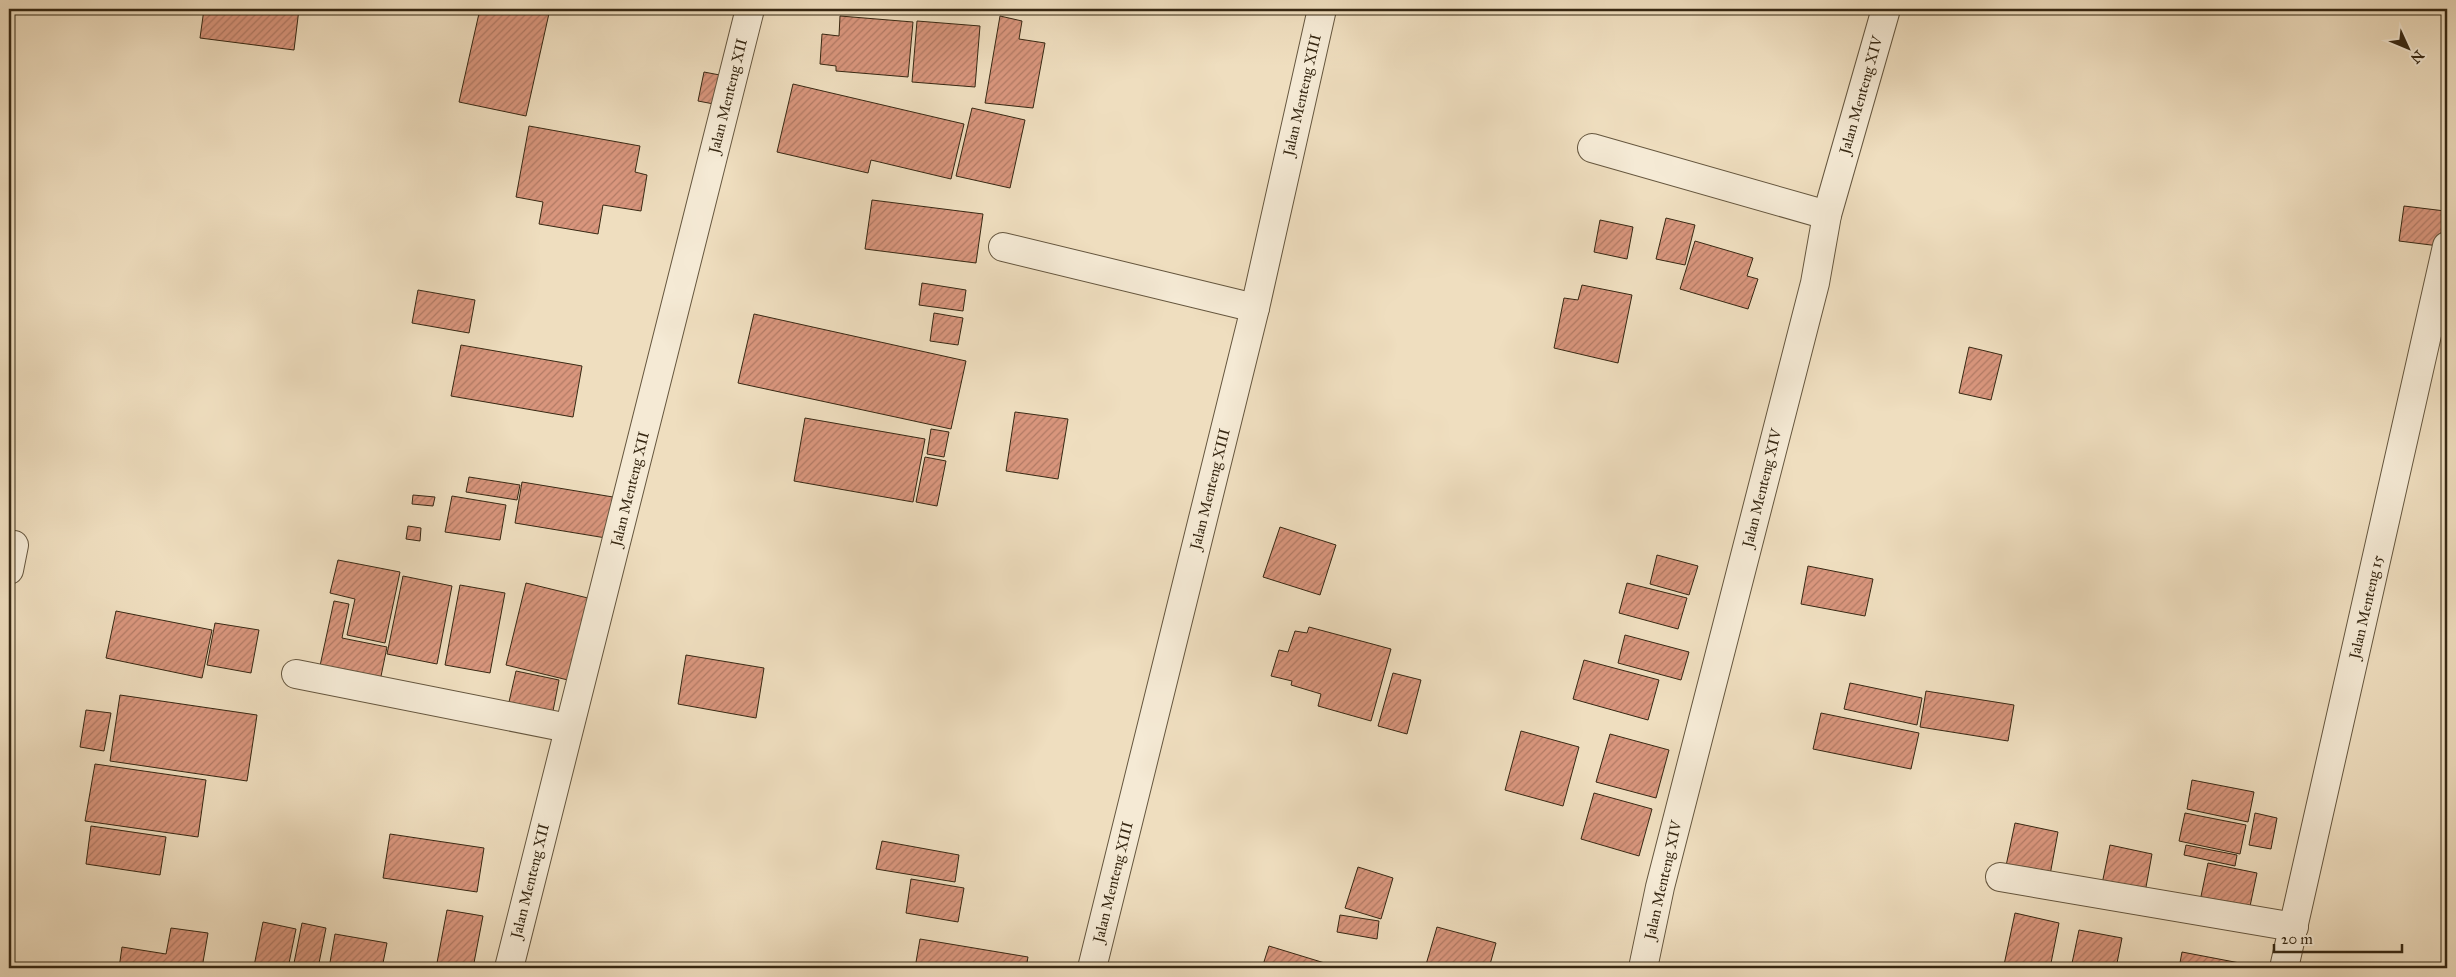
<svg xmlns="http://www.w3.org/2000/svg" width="2456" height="977" viewBox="0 0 2456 977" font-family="'IM FELL Great Primer',serif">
<defs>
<pattern id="building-hatch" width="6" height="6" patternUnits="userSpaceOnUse" patternTransform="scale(1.25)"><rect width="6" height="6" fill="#d9967d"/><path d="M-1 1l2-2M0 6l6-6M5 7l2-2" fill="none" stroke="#b17a65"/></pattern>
</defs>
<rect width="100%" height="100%" fill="#efdebf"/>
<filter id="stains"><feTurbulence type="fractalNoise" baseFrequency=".004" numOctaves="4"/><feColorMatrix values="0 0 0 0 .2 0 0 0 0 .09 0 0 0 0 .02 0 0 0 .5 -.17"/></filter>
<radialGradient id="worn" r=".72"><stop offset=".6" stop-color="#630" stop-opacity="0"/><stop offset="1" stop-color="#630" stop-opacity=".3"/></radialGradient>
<g fill="url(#building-hatch)" stroke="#372813">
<path d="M204 9H299L294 50 200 38Z"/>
<path d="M480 9H550L526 116 459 102Z"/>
<path d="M840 16 913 22 908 77 836 71V66L820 64 822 34 839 36Z"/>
<path d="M1000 16 1022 21 1019 39 1045 43 1033 108 985 103Z"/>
<path d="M917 21 980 26 975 87 912 82Z"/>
<path d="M704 72 725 76 719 105 698 101Z"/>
<path d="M793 84 964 124 951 179 871 160 868 173 777 152Z"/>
<path d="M972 108 1025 120 1010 188 956 176Z"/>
<path d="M529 126 640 146 635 172 647 175 641 211 603 205 598 234 539 224 543 202 516 197Z"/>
<path d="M872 200 983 214 976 263 865 249Z"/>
<path d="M2404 206 2445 211 2439 246 2399 241Z"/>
<path d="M1666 218 1695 225 1685 265 1656 259Z"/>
<path d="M1600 220 1633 227 1627 259 1594 252Z"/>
<path d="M1695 241 1753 258 1747 276 1758 279 1748 309 1680 289Z"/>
<path d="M922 283 966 290 963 311 919 305Z"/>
<path d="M1582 285 1632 295 1618 363 1554 348 1564 298 1578 300Z"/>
<path d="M418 290 475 300 469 333 412 323Z"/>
<path d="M934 313 963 318 958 345 930 341Z"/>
<path d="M754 314 966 361 951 429 738 383Z"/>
<path d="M461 345 582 366 573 417 451 396Z"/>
<path d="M1969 347 2002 355 1991 400 1959 393Z"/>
<path d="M1015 412 1068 419 1058 479 1006 471Z"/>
<path d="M805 418 925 439 913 502 794 481Z"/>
<path d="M931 429 949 432 944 457 927 454Z"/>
<path d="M925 457 946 461 937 506 916 502Z"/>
<path d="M469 477 520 485 517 500 466 492Z"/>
<path d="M522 482 613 497 606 538 515 523Z"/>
<path d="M413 495 435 497 433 506 412 504Z"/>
<path d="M452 496 506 505 500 540 445 532Z"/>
<path d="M408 526 421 528 420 541 406 539Z"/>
<path d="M1280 527 1336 545 1320 595 1263 577Z"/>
<path d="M1657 555 1698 566 1689 595 1650 584Z"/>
<path d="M338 560 400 572 385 643 347 635 355 599 330 593Z"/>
<path d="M1808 566 1873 579 1865 616 1801 604Z"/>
<path d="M403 576 452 586 437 664 387 654Z"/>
<path d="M526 583 592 599 572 681 506 665Z"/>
<path d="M1627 583 1687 598 1678 629 1619 613Z"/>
<path d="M460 585 505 593 490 673 445 665Z"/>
<path d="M334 601 349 604 342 638 387 647 379 686 318 675Z"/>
<path d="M116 611 212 630 202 678 106 658Z"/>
<path d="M215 623 259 630 251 673 207 665Z"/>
<path d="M1309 627 1391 649 1371 721 1318 706 1321 694 1291 685 1292 681 1271 676 1279 650 1288 652 1295 631 1307 633Z"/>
<path d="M1625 635 1689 652 1681 680 1618 663Z"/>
<path d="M686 655 764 668 756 718 678 704Z"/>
<path d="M1584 660 1659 680 1648 720 1573 699Z"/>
<path d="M516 671 559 680 553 711 509 702Z"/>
<path d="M1393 673 1421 680 1407 734 1378 726Z"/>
<path d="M1850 683 1922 698 1917 725 1844 709Z"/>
<path d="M1926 691 2014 705 2008 741 1920 727Z"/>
<path d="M120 695 257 715 247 781 110 761Z"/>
<path d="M86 710 111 713 104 751 80 747Z"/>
<path d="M1821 713 1919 733 1911 769 1813 749Z"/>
<path d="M1521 731 1579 747 1563 806 1505 790Z"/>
<path d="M1610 734 1669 750 1656 798 1596 782Z"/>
<path d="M95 764 206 780 198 837 85 821Z"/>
<path d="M2192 780 2254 792 2248 822 2187 809Z"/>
<path d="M1594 793 1652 809 1639 856 1581 839Z"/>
<path d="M2185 813 2246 825 2240 854 2179 841Z"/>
<path d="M2255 813 2277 818 2271 849 2249 845Z"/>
<path d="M2015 823 2058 832 2050 875 2006 866Z"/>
<path d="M91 826 166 837 160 875 86 864Z"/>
<path d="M390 834 484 848 477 892 383 878Z"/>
<path d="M882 841 959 855 955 882 876 869Z"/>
<path d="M2110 845 2152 854 2144 898 2101 889Z"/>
<path d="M2186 845 2237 855 2235 866 2184 855Z"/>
<path d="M2208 863 2257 873 2249 911 2200 901Z"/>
<path d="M1358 867 1393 878 1381 919 1345 908Z"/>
<path d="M911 879 964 888 958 922 906 913Z"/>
<path d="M447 910 483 916 473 968H436Z"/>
<path d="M2015 913 2059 923 2050 968H2023L2004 965Z"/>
<path d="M1340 915 1379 921 1377 939 1337 932Z"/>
<path d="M263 922 296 929 288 968 254 966Z"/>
<path d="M302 923 326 928 318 968H293Z"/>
<path d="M1437 927 1496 943 1489 968H1425Z"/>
<path d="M171 928 208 933 202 968H119L122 947 166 954Z"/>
<path d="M2079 930 2122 938 2116 968H2071Z"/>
<path d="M335 934 387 943 382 968H329Z"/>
<path d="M920 939 1028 957 1026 968H915Z"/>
<path d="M1269 946 1341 968H1262Z"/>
<path d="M2182 952 2245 964V968H2179Z"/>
</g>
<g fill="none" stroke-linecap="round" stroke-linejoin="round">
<g stroke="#65563e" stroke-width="30">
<g id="minor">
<path d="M1592 148 1827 215"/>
<path d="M1003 247 1255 308"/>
<path d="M9 570 14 545"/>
<path d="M296 674 568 728"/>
<path d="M2000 877 2294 927"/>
<path d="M509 968 750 9"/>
<path d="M1092 968 1255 308 1322 9"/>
<path d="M1643 968 1660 887 1815 283 1827 215 1886 9"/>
<path d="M2284 968 2447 246"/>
</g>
</g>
<use href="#minor" stroke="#f5ead5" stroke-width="28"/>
</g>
<g text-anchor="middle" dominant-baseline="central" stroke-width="4" stroke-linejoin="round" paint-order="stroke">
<g font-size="15" fill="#372813" stroke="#f5ead5">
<text transform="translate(1302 95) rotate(-77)">Jalan Menteng XIII</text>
<text transform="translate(1861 95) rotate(-74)">Jalan Menteng XIV</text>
<text transform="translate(728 96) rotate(-76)">Jalan Menteng XII</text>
<text transform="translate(1762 488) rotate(-76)">Jalan Menteng XIV</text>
<text transform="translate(630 489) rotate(-76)">Jalan Menteng XII</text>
<text transform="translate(1210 489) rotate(-76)">Jalan Menteng XIII</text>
<text transform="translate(2366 607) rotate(-77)">Jalan Menteng 15</text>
<text transform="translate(1663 880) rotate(-77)">Jalan Menteng XIV</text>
<text transform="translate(530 881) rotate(-76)">Jalan Menteng XII</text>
<text transform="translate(1113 882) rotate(-76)">Jalan Menteng XIII</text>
</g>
</g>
<rect width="2456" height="977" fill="none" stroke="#efdebf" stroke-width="30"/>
<rect x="10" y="10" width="2436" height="957" fill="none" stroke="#372813" stroke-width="2.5"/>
<rect x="15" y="15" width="2426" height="947" fill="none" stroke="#372813"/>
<g transform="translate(2408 48) rotate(134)" stroke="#f5ead5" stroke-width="4" paint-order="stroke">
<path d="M0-4L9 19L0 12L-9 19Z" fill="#372813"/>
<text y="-8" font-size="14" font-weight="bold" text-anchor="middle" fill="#372813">N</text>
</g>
<path d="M2274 944v8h128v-8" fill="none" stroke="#372813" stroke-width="2.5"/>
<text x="2281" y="944" font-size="15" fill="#372813" stroke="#f5ead5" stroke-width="4" paint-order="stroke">20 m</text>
<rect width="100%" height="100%" filter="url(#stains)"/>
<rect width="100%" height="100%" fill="url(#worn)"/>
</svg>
